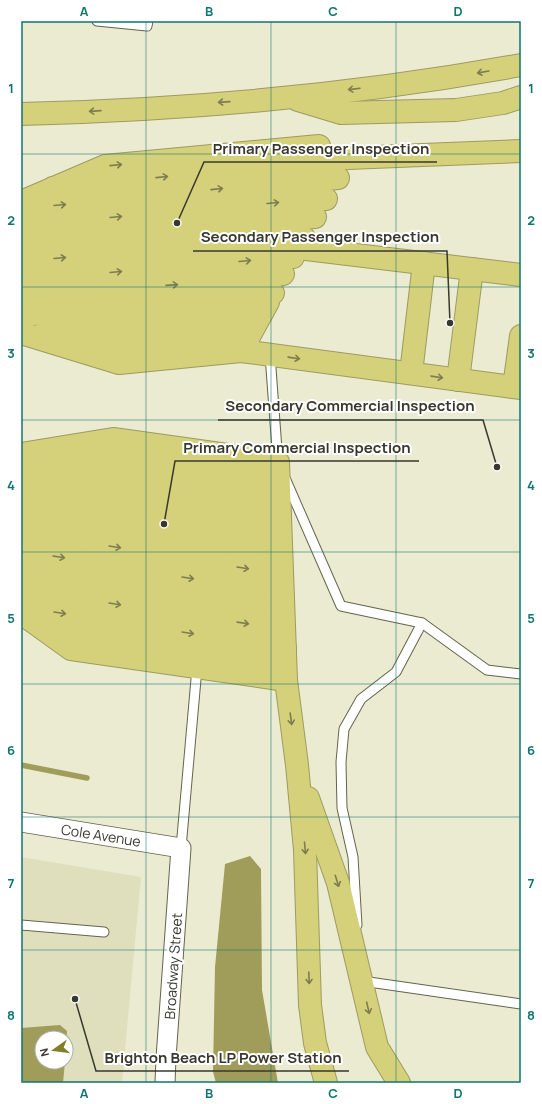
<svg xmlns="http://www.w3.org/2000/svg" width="542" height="1104" viewBox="0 0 542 1104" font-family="Manrope,sans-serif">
<rect width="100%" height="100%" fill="#ebebd1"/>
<path fill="#dfdfbe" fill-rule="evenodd" d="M21 857 141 877 122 1083H21ZM42 1038H66V1062H42Z"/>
<g fill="#a09d5a">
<path d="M250 856 261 869 262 990 278 1083H216L213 1072 215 967 225 864Z"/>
<path d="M60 1025 67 1031 66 1046V1038H42V1062H65L63 1083H21V1028Z"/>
</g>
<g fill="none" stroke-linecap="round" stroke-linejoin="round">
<path stroke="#a09d5a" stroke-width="5.5" d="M21 765 87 778"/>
<g stroke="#64644e" stroke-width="11">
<g id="lane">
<path d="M97 21 147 26 148 21"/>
<path d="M270 355 278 463"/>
<path d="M285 478 341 606 422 623 487 670 521 674"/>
<path d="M181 848 197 668"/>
<path d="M21 925 104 932"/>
<path d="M357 925 353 857 342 808 341 762 344 729 361 699 396 672 422 623"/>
<path d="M362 981 521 1004"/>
</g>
</g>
<g stroke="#64644e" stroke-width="21">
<path id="street" d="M21 822 181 848 166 1058 165 1083"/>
</g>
<g stroke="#9d9b5f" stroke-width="24">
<g id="highway">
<path d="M298 100 341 113 456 110 503 103 521 97"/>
<path d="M21 114C188 110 356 95 521 65"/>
<path d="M53 188 348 158 521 151"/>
<path d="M21 202 105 166 319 146"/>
<path d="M22 208 338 178"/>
<path d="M21 227 326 199"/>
<path d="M21 244 315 217"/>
<path d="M298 248 521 275"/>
<path d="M21 261 304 238"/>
<path d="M21 279 293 257"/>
<path d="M21 297 183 284 283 274"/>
<path d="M21 315 184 302 273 293"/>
<path d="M21 333 119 363 241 351 521 388"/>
<path d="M41 335 262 313"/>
<path d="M89 349 251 332"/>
<path d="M241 351 268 302"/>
<path d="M411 373 424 263"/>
<path d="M458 380 472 269"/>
<path d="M514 387 521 336"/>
<path d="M72 452 278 481"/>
<path d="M21 454 113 439 278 462 286 680 297 765 305 850 310 1005 315 1043 326 1083"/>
<path d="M21 463 279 498"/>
<path d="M21 479 171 502 280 516"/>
<path d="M21 497 168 521 280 535"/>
<path d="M21 513 281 557"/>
<path d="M21 532 282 574"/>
<path d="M21 551 282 592"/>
<path d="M21 571 153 593 283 611"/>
<path d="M21 588 284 629"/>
<path d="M21 608 285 648"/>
<path d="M21 613 71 649 286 680"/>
<path d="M45 629 285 664"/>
<path d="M308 798 338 883 377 1047 399 1083"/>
</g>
</g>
<use href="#lane" stroke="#fff" stroke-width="9"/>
<use href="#street" stroke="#fff" stroke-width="19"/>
<use href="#highway" stroke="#d4d17a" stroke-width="22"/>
</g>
<defs><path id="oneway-shaft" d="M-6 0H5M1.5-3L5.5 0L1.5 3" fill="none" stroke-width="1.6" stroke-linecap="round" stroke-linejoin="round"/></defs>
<g stroke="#7e7d50">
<use href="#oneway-shaft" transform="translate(483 72) rotate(170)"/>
<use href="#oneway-shaft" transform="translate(354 89) rotate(173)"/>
<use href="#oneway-shaft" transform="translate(224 102) rotate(176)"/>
<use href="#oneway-shaft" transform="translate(95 111) rotate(176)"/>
<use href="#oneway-shaft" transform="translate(116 165) rotate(-6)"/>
<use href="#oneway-shaft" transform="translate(162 177) rotate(-6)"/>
<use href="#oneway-shaft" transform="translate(217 189) rotate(-6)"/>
<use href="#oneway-shaft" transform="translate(273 203) rotate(-5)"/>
<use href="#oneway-shaft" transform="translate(60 205) rotate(-5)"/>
<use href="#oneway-shaft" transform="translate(116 217) rotate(-5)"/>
<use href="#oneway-shaft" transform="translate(60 258) rotate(-5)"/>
<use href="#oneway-shaft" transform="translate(245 261) rotate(-5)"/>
<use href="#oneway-shaft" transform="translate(116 272) rotate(-5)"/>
<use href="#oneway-shaft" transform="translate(172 285) rotate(-4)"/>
<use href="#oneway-shaft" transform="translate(294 358) rotate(8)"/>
<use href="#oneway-shaft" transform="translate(437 377) rotate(8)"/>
<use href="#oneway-shaft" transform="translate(115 547) rotate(9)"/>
<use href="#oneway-shaft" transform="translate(59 557) rotate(9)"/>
<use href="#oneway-shaft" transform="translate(243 568) rotate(9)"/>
<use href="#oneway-shaft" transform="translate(188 578) rotate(9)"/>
<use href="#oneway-shaft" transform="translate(115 604) rotate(9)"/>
<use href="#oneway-shaft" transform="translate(60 613) rotate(9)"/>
<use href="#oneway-shaft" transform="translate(243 623) rotate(8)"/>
<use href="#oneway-shaft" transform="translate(188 633) rotate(9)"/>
<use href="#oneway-shaft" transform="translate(291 719) rotate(82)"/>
<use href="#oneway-shaft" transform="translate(305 848) rotate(85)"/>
<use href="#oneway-shaft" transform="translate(337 881) rotate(73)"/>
<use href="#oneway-shaft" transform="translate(309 978) rotate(88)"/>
<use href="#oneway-shaft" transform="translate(368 1008) rotate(77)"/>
</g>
<path fill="none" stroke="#0f766e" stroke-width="1" stroke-opacity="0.55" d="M146 21V1083M271 21V1083M396 21V1083M21 154H521M21 287H521M21 420H521M21 552H521M21 684H521M21 817H521M21 950H521"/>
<g text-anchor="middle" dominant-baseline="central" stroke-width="4" stroke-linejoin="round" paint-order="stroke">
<g font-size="14" fill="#38382e" stroke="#fff">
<text transform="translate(101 835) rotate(9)">Cole Avenue</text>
<text transform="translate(173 966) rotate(-86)">Broadway Street</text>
</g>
</g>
<path fill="none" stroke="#38382e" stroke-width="1.5" d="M177 223L204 162H437M450 323L447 251H193M497 467L483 420H218M164 524L175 461H419M75 999L96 1071H349"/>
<g fill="#38382e" stroke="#fff" stroke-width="1.5">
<circle cx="177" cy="223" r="4"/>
<circle cx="450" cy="323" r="4"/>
<circle cx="497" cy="467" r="4"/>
<circle cx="164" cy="524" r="4"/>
<circle cx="75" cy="999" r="4"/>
</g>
<g font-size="15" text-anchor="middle" font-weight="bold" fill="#38382e" stroke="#fff" stroke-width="4" stroke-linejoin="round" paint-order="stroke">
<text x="321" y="154">Primary Passenger Inspection</text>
<text x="320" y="242">Secondary Passenger Inspection</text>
<text x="350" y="411">Secondary Commercial Inspection</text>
<text x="297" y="453">Primary Commercial Inspection</text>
<text x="223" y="1063">Brighton Beach LP Power Station</text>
</g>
<rect width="542" height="1104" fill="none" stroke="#ffffff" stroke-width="44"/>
<g transform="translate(54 1050) rotate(256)"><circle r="19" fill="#ffffff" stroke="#afafab"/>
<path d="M0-3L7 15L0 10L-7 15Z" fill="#837f27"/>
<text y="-6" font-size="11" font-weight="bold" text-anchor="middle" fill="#38382e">N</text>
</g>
<rect x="22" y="22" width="498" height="1060" fill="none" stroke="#0f766e" stroke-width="1.5"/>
<g font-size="13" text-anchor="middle" font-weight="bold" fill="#0f766e">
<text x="84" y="16">A</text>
<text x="209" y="16">B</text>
<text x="333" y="16">C</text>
<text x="458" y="16">D</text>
<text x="11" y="93">1</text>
<text x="531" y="93">1</text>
<text x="11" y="225">2</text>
<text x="531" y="225">2</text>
<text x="11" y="358">3</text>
<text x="531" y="358">3</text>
<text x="11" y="490">4</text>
<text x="531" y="490">4</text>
<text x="11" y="623">5</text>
<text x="531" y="623">5</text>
<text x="11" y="755">6</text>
<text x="531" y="755">6</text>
<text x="11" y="888">7</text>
<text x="531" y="888">7</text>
<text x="11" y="1020">8</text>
<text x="531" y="1020">8</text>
<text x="84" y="1098">A</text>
<text x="209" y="1098">B</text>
<text x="333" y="1098">C</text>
<text x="458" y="1098">D</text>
</g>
</svg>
